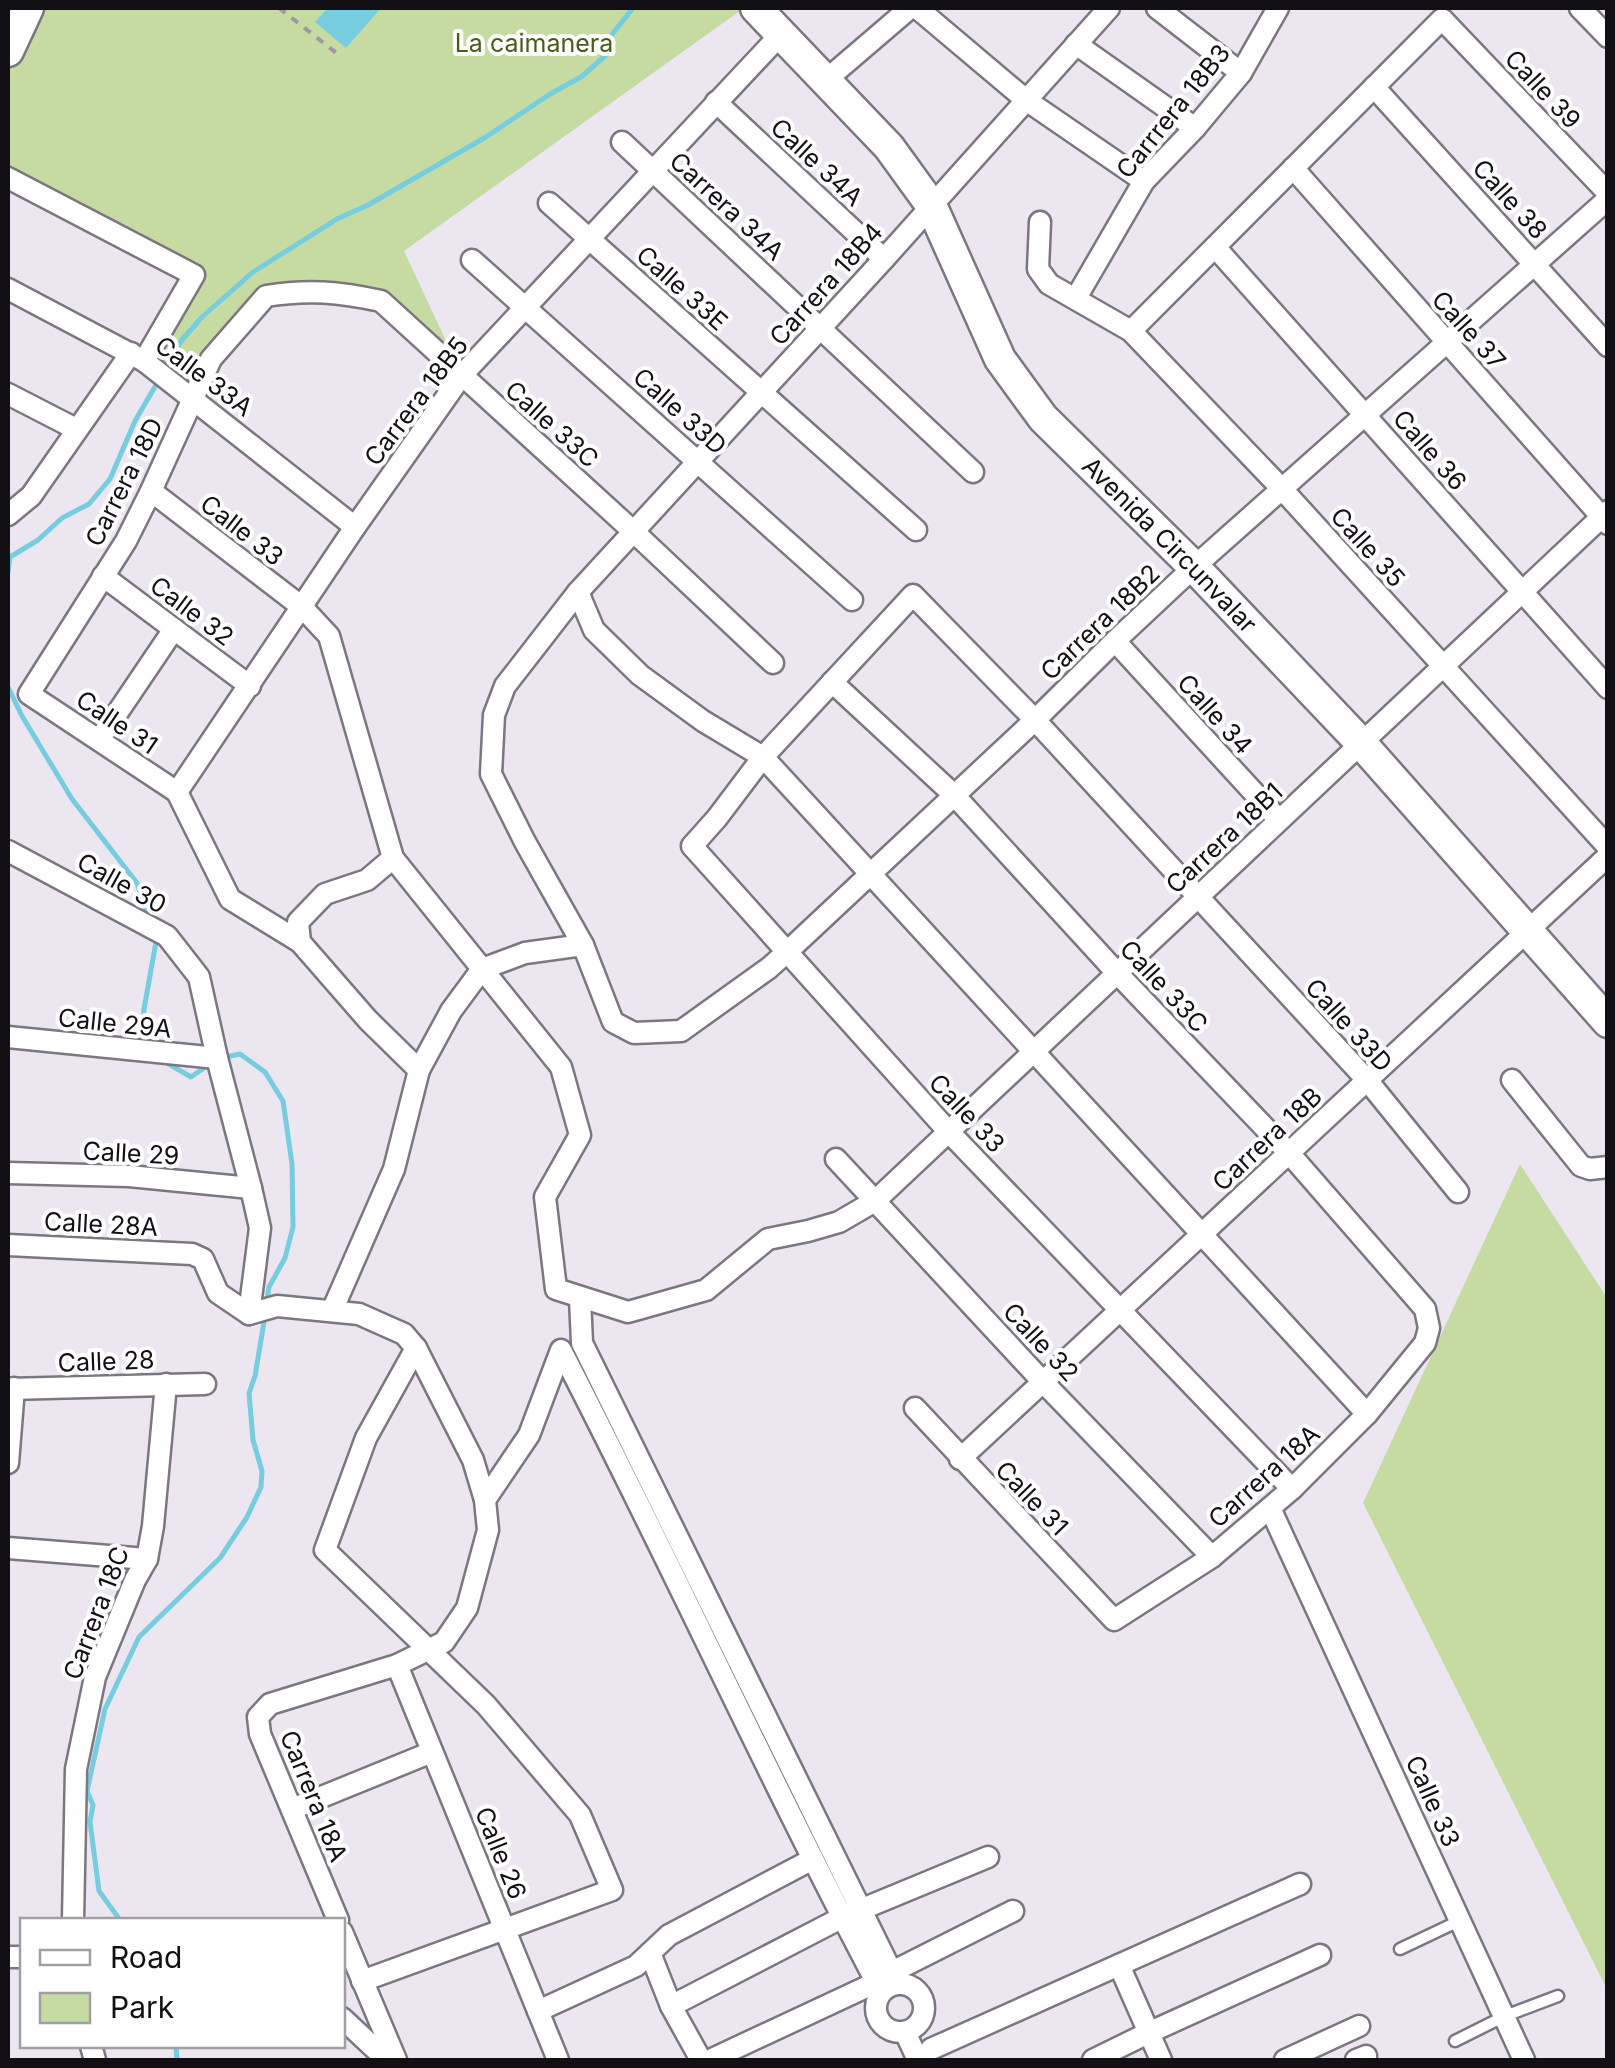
<svg xmlns="http://www.w3.org/2000/svg" width="1615" height="2068" viewBox="0 0 1615 2068" font-family="Inter,sans-serif">
<rect width="100%" height="100%" fill="#ece6f1"/>
<g fill="#c6dba1">
<path d="M28 8H744L404 251 462 375 381 301 266 296 193 397 144 361 193 275 8 178V51Z"/>
<path d="M1520 1164 1607 1298V1989L1363 1503Z"/>
</g>
<path fill="#75cddf" d="M328 8H381L346 48 315 22Z"/>
<g fill="none" stroke-linecap="round" stroke-linejoin="round">
<g stroke="#75cddf" stroke-width="5">
<path d="M165 368 181 341 202 317 253 272 337 219 368 205 486 137 550 94 581 77 605 56 610 37 633 8"/>
<path d="M8 573 10 557 38 540 62 518 89 504 110 479 135 421 160 378"/>
<path d="M8 687 22 716 72 799 137 883 149 920"/>
<path d="M142 1042 144 1009 156 942 154 935"/>
<path d="M221 1058 240 1054 265 1072 283 1101 292 1164 293 1227 285 1258 269 1287 267 1300"/>
<path d="M162 1060 191 1077 207 1066"/>
<path d="M120 1920 99 1891 90 1822 93 1805 87 1791 105 1709 139 1637 220 1558 247 1517 261 1487 262 1471 253 1440 249 1393 255 1376 265 1316"/>
<path d="M176 2046 177 2060"/>
</g>
<g stroke="#7c7680" stroke-width="15">
<g id="lane">
<path d="M1400 1949 1459 1921"/>
<path d="M1455 2041 1505 2016 1558 1996"/>
</g>
</g>
<g stroke="#7c7680" stroke-width="25">
<g id="street">
<path d="M917 8 1026 100 1144 181"/>
<path d="M1157 8 1241 73"/>
<path d="M1580 8 1608 37"/>
<path d="M1076 44 1195 128"/>
<path d="M826 80 910 8"/>
<path d="M1374 87 1608 346"/>
<path d="M716 102 884 259"/>
<path d="M622 142 973 472"/>
<path d="M1293 168 1608 524"/>
<path d="M8 178 194 275 144 361"/>
<path d="M549 203 916 530"/>
<path d="M1040 222 1038 269 1049 284 1131 331 1282 489 1608 847"/>
<path d="M1215 247 1608 688"/>
<path d="M472 260 852 600"/>
<path d="M8 289 144 361 355 527"/>
<path d="M1076 298 1144 181 1195 128 1241 73 1278 8"/>
<path d="M1131 331 1442 19 1608 193"/>
<path d="M8 394 76 429"/>
<path d="M151 491 302 607 329 636 393 858 561 1067 580 1135 545 1197 556 1289 628 1312 706 1290 768 1239 808 1231 839 1222 875 1201 1608 511"/>
<path d="M8 515 31 496 131 353"/>
<path d="M103 576 250 686"/>
<path d="M578 592 594 630 640 675 703 721 763 757 1367 1414"/>
<path d="M1115 641 1279 820"/>
<path d="M832 682 954 795 1117 973 1289 1153 1425 1309 1429 1328 1425 1343 1367 1414 1292 1489 1212 1557 1114 1620 915 1408"/>
<path d="M99 740 174 629"/>
<path d="M177 792 355 527 462 375 782 33"/>
<path d="M8 851 167 936 199 977 217 1058 251 1188 260 1228 249 1314"/>
<path d="M393 858 367 880 325 894 298 922 300 942 368 1020 419 1070"/>
<path d="M300 942 230 899 177 792 29 694 126 541 151 491 211 359 266 296C308 289 339 292 381 301L634 532 773 663"/>
<path d="M583 945 525 842 491 774 494 715 505 686 578 592 884 259 1109 8"/>
<path d="M8 1037 217 1058"/>
<path d="M1512 1080 1581 1166 1590 1169 1608 1167"/>
<path d="M836 1159 1043 1382 1212 1557"/>
<path d="M8 1173 129 1176 251 1188"/>
<path d="M8 1245 192 1254 203 1259 218 1293 249 1314 277 1306 359 1314 404 1334 416 1348 473 1460 485 1500 488 1530 467 1608 444 1642 397 1665 270 1704 258 1717 260 1734 338 1920"/>
<path d="M580 1298 582 1343 897 1983"/>
<path d="M332 1311 394 1169 419 1070 451 1011 482 969 525 953 583 945 613 1022 634 1033 681 1031 769 968 787 952 1035 720 1115 641 1194 567 1608 199"/>
<path d="M8 1389 205 1384"/>
<path d="M960 1459 1608 856"/>
<path d="M8 1463 14 1388"/>
<path d="M1292 1489 948 1131 692 846 717 818 763 757 913 595 1035 720 1367 1080 1458 1192"/>
<path d="M485 1500 529 1435 561 1350C671 1562 769 1780 881 1991"/>
<path d="M1270 1508 1524 2060"/>
<path d="M8 1548 147 1559"/>
<path d="M397 1665 558 2060"/>
<path d="M292 1809 432 1752"/>
<path d="M73 1920 76 1769 95 1677 135 1580 147 1559 153 1526 166 1384"/>
<path d="M342 1932 396 2060"/>
<path d="M650 1953 671 2006 701 2060"/>
<path d="M8 1957H22"/>
<path d="M1119 1965 1161 2060"/>
<path d="M892 1972 1013 1911"/>
<path d="M362 1981 612 1890 580 1815 486 1705 325 1550 366 1438 416 1348"/>
<circle cx="900" cy="2008" r="24"/>
<path d="M671 2006 843 1917 988 1857"/>
<path d="M538 2011 636 1966 669 1935 813 1859"/>
<path d="M342 2018 387 2060"/>
<path d="M905 2032 918 2060"/>
<path d="M91 2046 95 2060"/>
<path d="M931 2049 1300 1884"/>
<path d="M710 2060 877 1982"/>
<path d="M1093 2060 1148 2033 1320 1955"/>
<path d="M1285 2060 1359 2026"/>
<path d="M1356 2060 1366 2056"/>
</g>
</g>
<g stroke="#7c7680" stroke-width="35">
<g id="secondary">
<path id="s1" d="M756 8 889 147 931 205 1000 359 1043 418 1194 567 1361 743 1608 1022"/>
<path d="M8 51 28 8"/>
</g>
</g>
<path stroke="#9d98a1" stroke-width="4" stroke-dasharray="8 8" stroke-linecap="butt" d="M279 8 339 55"/>
<use href="#lane" stroke="#fff" stroke-width="10"/>
<use href="#street" stroke="#fff" stroke-width="20"/>
<use href="#secondary" stroke="#fff" stroke-width="30"/>
</g>
<g text-anchor="middle" dominant-baseline="central" stroke-width="8" stroke-linejoin="round" paint-order="stroke">
<g font-size="25" fill="#495c18" stroke="#fff">
<text x="534" y="43">La caimanera</text>
</g>
<g font-size="25" fill="#121014" stroke="#fff">
<text transform="translate(1543 89) rotate(47)">Calle 39</text>
<text transform="translate(1173 111) rotate(-51)">Carrrera 18B3</text>
<text transform="translate(817 162) rotate(43)">Calle 34A</text>
<text transform="translate(1510 199) rotate(48)">Calle 38</text>
<text transform="translate(727 206) rotate(43)">Carrera 34A</text>
<text transform="translate(826 284) rotate(-48)">Carrera 18B4</text>
<text transform="translate(682 288) rotate(42)">Calle 33E</text>
<text transform="translate(1469 330) rotate(48)">Calle 37</text>
<text transform="translate(204 376) rotate(37)">Calle 33A</text>
<text transform="translate(416 401) rotate(-53)">Carrera 18B5</text>
<text transform="translate(680 411) rotate(42)">Calle 33D</text>
<text transform="translate(552 424) rotate(42)">Calle 33C</text>
<text transform="translate(1430 450) rotate(49)">Calle 36</text>
<text transform="translate(124 482) rotate(-63)">Carrera 18D</text>
<text transform="translate(242 530) rotate(38)">Calle 33</text>
<text stroke="none"><textPath href="#s1" startOffset="685">Avenida Circunvalar</textPath></text>
<text transform="translate(1368 547) rotate(48)">Calle 35</text>
<text transform="translate(192 611) rotate(37)">Calle 32</text>
<text transform="translate(1100 622) rotate(-44)">Carrera 18B2</text>
<text transform="translate(1215 714) rotate(48)">Calle 34</text>
<text transform="translate(117 722) rotate(34)">Calle 31</text>
<text transform="translate(1224 838) rotate(-43)">Carrera 18B1</text>
<text transform="translate(122 883) rotate(29)">Calle 30</text>
<text transform="translate(1164 986) rotate(47)">Calle 33C</text>
<text transform="translate(115 1023) rotate(6)">Calle 29A</text>
<text transform="translate(1349 1025) rotate(48)">Calle 33D</text>
<text transform="translate(967 1113) rotate(47)">Calle 33</text>
<text transform="translate(1267 1139) rotate(-43)">Carrera 18B</text>
<text transform="translate(131 1153) rotate(3)">Calle 29</text>
<text transform="translate(101 1224) rotate(3)">Calle 28A</text>
<text transform="translate(1041 1342) rotate(47)">Calle 32</text>
<text transform="translate(106 1361) rotate(-2)">Calle 28</text>
<text transform="translate(1264 1476) rotate(-42)">Carrera 18A</text>
<text transform="translate(1032 1498) rotate(46)">Calle 31</text>
<text transform="translate(96 1613) rotate(-69)">Carrera 18C</text>
<text transform="translate(314 1796) rotate(68)">Carrera 18A</text>
<text transform="translate(1433 1801) rotate(66)">Calle 33</text>
<text transform="translate(501 1853) rotate(68)">Calle 26</text>
</g>
</g>
<rect width="1615" height="2068" fill="none" stroke="#121014" stroke-width="20"/>
<rect x="20" y="1918" width="325" height="130" fill="#ffffff" stroke="#a09fa1" stroke-width="2.5"/>
<rect x="40" y="1950" width="50" height="15" fill="#ffffff" stroke="#a09fa1" stroke-width="2.5"/>
<text x="110" y="1968" font-size="30" fill="#121014">Road</text>
<rect x="40" y="1993" width="50" height="30" fill="#c6dba1" stroke="#a09fa1" stroke-width="2.5"/>
<text x="110" y="2018" font-size="30" fill="#121014">Park</text>
</svg>
